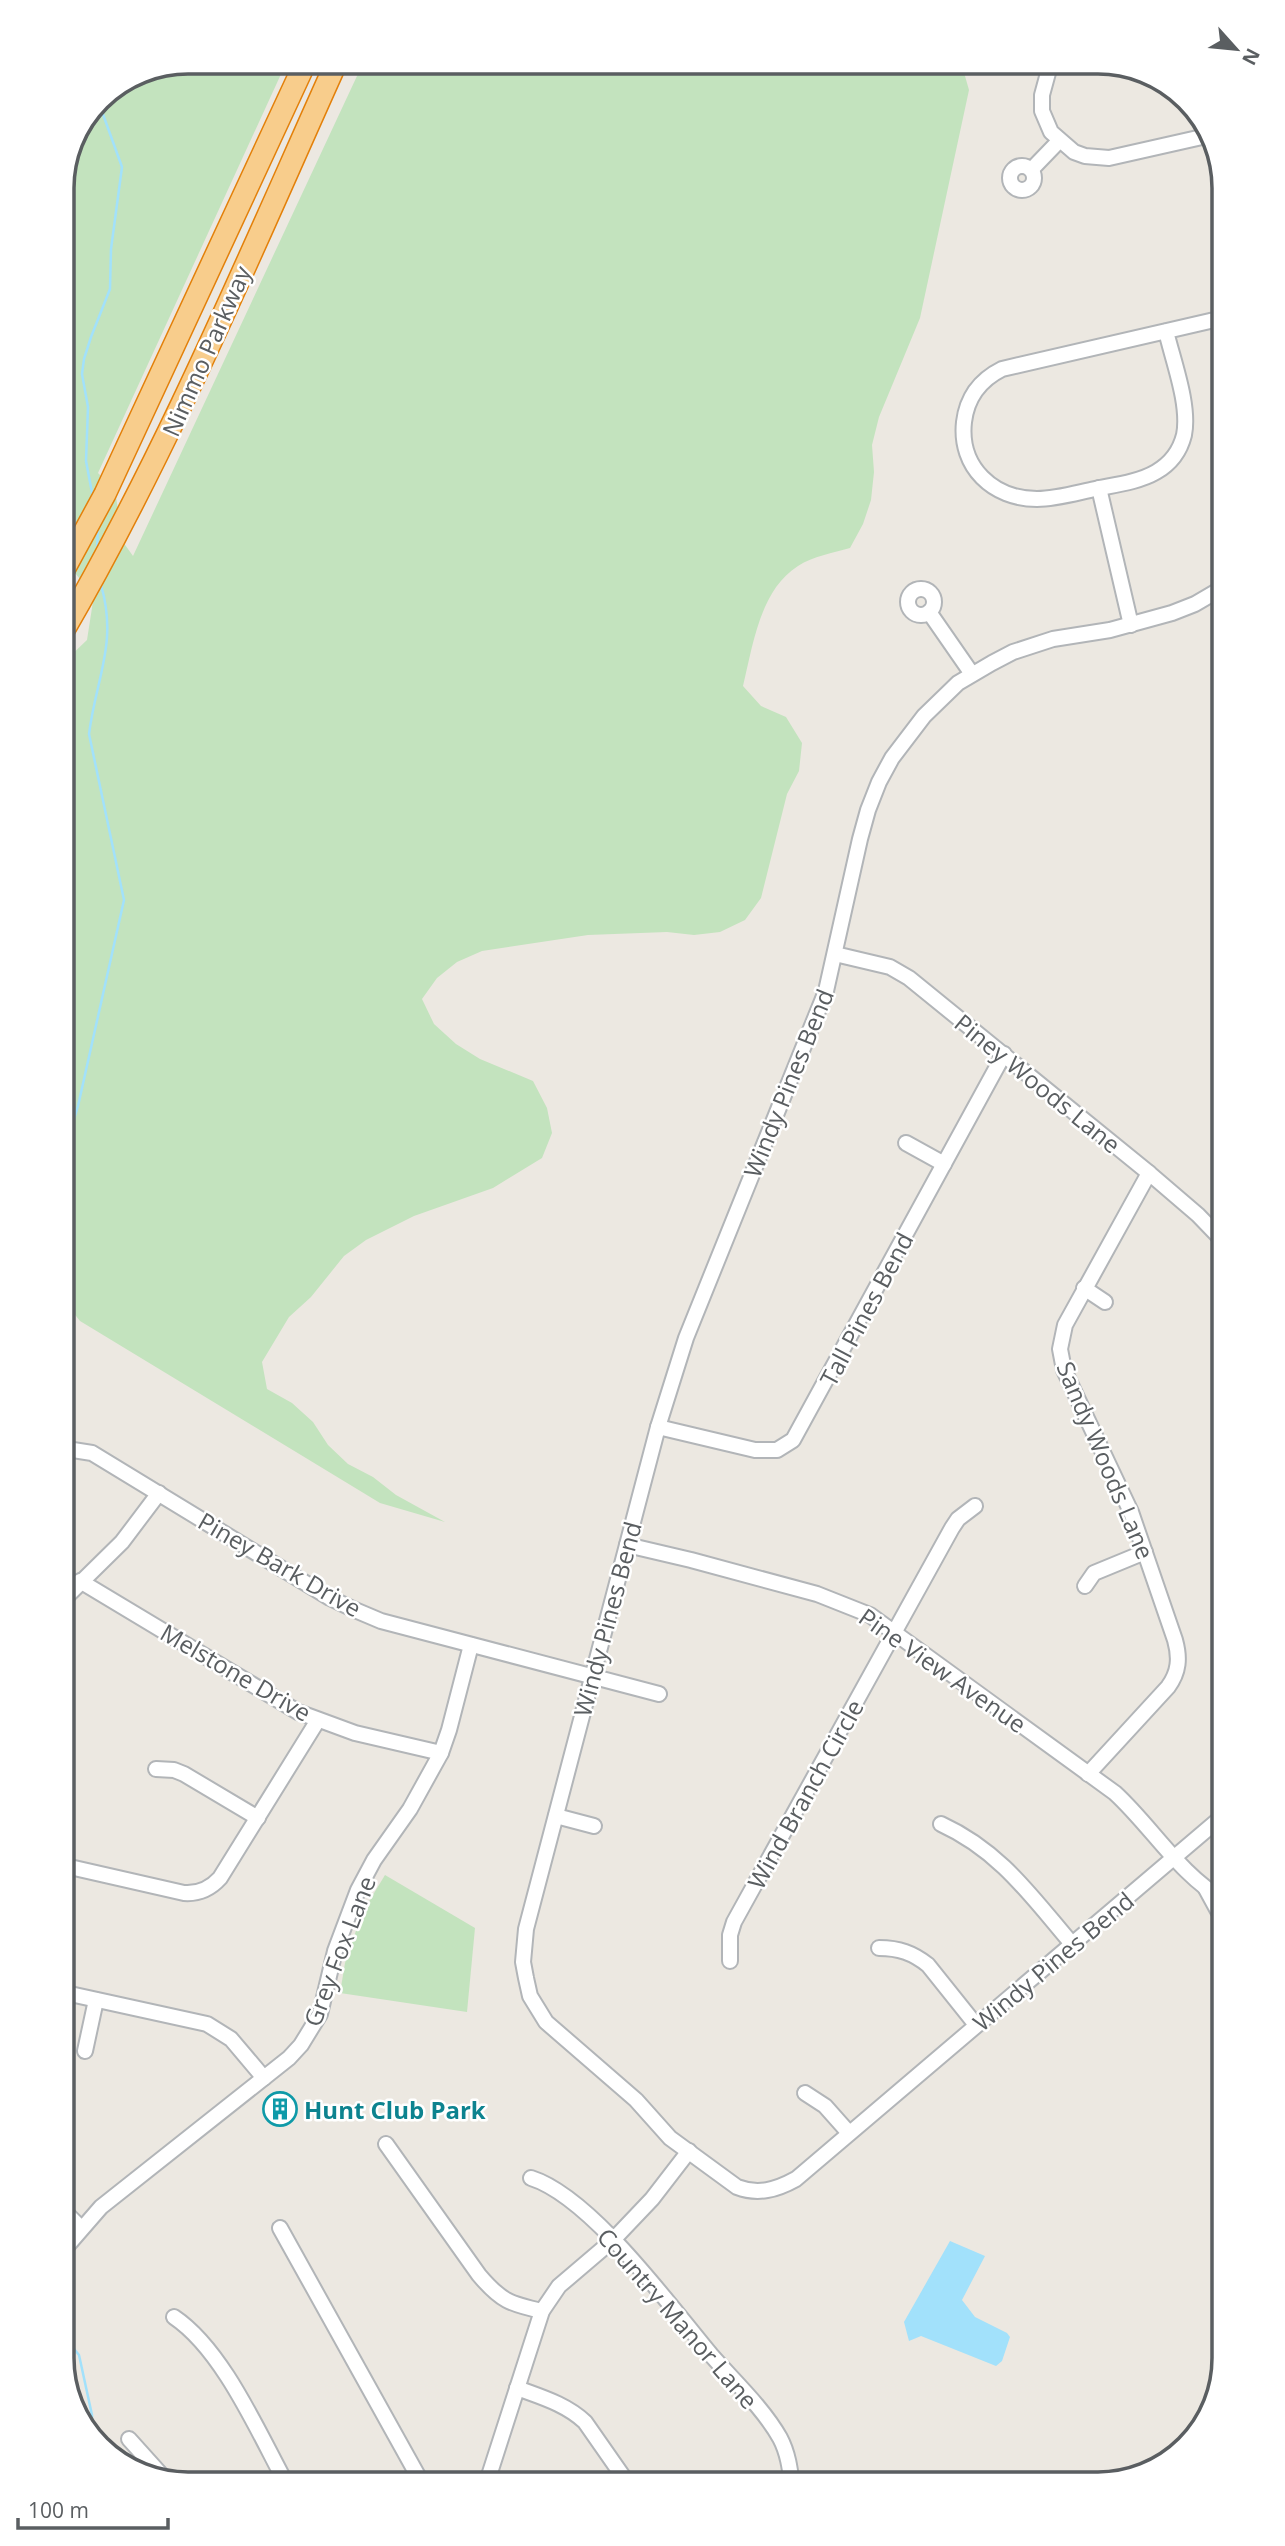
<svg xmlns="http://www.w3.org/2000/svg" width="1285" height="2546" viewBox="0 0 1285 2546" font-family="'Open Sans',sans-serif">
<rect width="100%" height="100%" fill="#ece8e1"/>
<g fill="#c3e3be">
<path d="M187 61H287L98 473 115 490 123 542 133 556 364 61 961 62 969 90 920 318 879 417 872 445 874 472 871 500 863 524 850 548C833 553 813 556 798 566 760 590 753 645 743 686L761 706 786 717 802 743 799 771 787 794 761 898 745 920 720 932 694 935 667 932 588 935 482 951 457 962 437 978 422 999 434 1024 456 1044 480 1059 533 1081 547 1108 552 1133 542 1158 493 1188 414 1216 366 1240 344 1256 311 1297 289 1317 262 1362 267 1389 292 1403 313 1422 328 1445 348 1464 373 1477 396 1495 445 1522 380 1503 80 1321 61 1297V667L65 661 87 640 94 595 61 557 62 179 98 98 139 71Z"/>
<path d="M385 1875 475 1928 467 2012 340 1993 345 1963 362 1913Z"/>
</g>
<path fill="#a2e1fb" d="M950 2241 985 2256 962 2300 975 2317 1007 2333 1010 2337 1002 2361 996 2366 921 2336 909 2341 904 2322Z"/>
<g fill="none" stroke-linecap="round" stroke-linejoin="round">
<g stroke="#a2e1fb" stroke-width="2.5">
<path d="M93 498 86 461 88 407 82 374 84 359 91 337 110 289 111 249 122 167 100 106 105 93"/>
<path d="M97 550 98 525"/>
<path d="M61 1162 78 1106 124 900 89 734C96 678 118 643 101 585"/>
<path d="M61 1323 69 1273 61 1252"/>
<path d="M61 2333 79 2355 92 2415V2434"/>
</g>
<g stroke="#b2b5b8" stroke-width="18">
<g id="minor">
<path d="M1051 62 1042 95V111L1051 132 1074 152 1085 156 1109 158 1211 135"/>
<circle cx="1022" cy="178" r="12"/>
<path d="M1032 169 1059 141"/>
<path d="M1166 331C1173 361 1190 405 1184 435 1180 451 1170 464 1156 472 1139 482 1114 485 1095 489 1076 493 1056 499 1037 499 993 499 959 467 964 422 967 397 980 380 1002 369L1210 321 1224 319"/>
<path d="M1099 488 1131 625"/>
<circle cx="921" cy="602" r="13"/>
<path d="M929 612 972 674"/>
<path d="M835 954 890 967 909 978 1149 1173 1198 1215 1224 1242"/>
<path d="M906 1143 944 1164"/>
<path d="M1084 1288 1105 1302"/>
<path d="M658 1427 755 1450H777L793 1440 1004 1054"/>
<path d="M61 1454 73 1450 92 1453 330 1598 355 1610 381 1621 659 1694"/>
<path d="M627 1545 691 1560 817 1594 870 1615 1115 1793C1152 1827 1180 1875 1224 1900"/>
<path d="M80 1581 298 1712 355 1733 441 1753"/>
<path d="M1085 1586 1094 1573 1145 1552"/>
<path d="M61 1602 122 1542 159 1493"/>
<path d="M156 1769 174 1770 184 1774 258 1818"/>
<path d="M1088 1774 1168 1687C1179 1672 1180 1658 1175 1640L1131 1512 1064 1370 1060 1349 1065 1325 1149 1173"/>
<path d="M1224 1815 796 2179C776 2190 758 2195 737 2187L670 2138 636 2100 546 2022 530 1996 526 1978 523 1962 526 1929 658 1427 686 1338 826 991 860 839 868 810 879 782 892 758 924 716 958 683 992 663 1013 652 1053 639 1110 630 1172 613 1195 604 1224 587"/>
<path d="M556 1816 594 1826"/>
<path d="M941 1824C1000 1851 1031 1896 1072 1944"/>
<path d="M61 1865 184 1893C198 1894 210 1889 220 1878L318 1720"/>
<path d="M1206 1889 1224 1922"/>
<path d="M879 1948C899 1948 913 1953 928 1965L976 2025"/>
<path d="M730 1961V1935L734 1922 952 1528 958 1519 975 1506"/>
<path d="M61 1992 207 2024 231 2039 264 2078"/>
<path d="M85 2051 96 2000"/>
<path d="M805 2093 825 2106 849 2133"/>
<path d="M386 2144 479 2275C501 2301 510 2304 542 2311"/>
<path d="M531 2178C591 2197 670 2306 712 2356 735 2382 763 2408 780 2438 788 2453 790 2469 792 2485"/>
<path d="M61 2208 81 2228"/>
<path d="M280 2228 423 2485"/>
<path d="M61 2253 101 2207 289 2058 301 2045 320 2014 335 1951 358 1890 374 1860 410 1809 441 1753 449 1730 471 1645"/>
<path d="M174 2317C223 2350 258 2432 287 2485"/>
<path d="M517 2388C541 2397 566 2404 585 2422L629 2485"/>
<path d="M129 2439 165 2479"/>
<path d="M486 2485 542 2311 559 2286 613 2240 652 2199 689 2151"/>
</g>
</g>
<g stroke="#e3800a" stroke-width="24">
<g id="highway">
<path d="M61 575 105 494 306 61"/>
<path d="M61 635C168 451 250 254 337 61"/>
</g>
</g>
<use href="#minor" stroke="#fff" stroke-width="14"/>
<use href="#highway" stroke="#f8cd8c" stroke-width="21"/>
</g>
<defs>
<g id="building-ring" transform="scale(1.75)"><circle r="9.5" fill="#fff" stroke="#0f9aa8" stroke-width="1.5"/><path d="M-4-6H4V6H1V3H-1V6H-4ZM-2.5-4.3h1.7v1.8h-1.7ZM.8-4.3h1.7v1.8H.8ZM-2.5-1h1.7V.8h-1.7ZM.8-1h1.7V.8H.8Z" fill="#0f9aa8"/></g>
</defs>
<g fill-rule="evenodd">
<use href="#building-ring" x="280" y="2109"/>
</g>
<g text-anchor="middle" dominant-baseline="central" stroke-width="5" stroke-linejoin="round" paint-order="stroke">
<g font-size="24" fill="#5a5e61" stroke="#fff">
<text transform="translate(206 351) rotate(-66)">Nimmo Parkway</text>
<text transform="translate(788 1083) rotate(-68)">Windy Pines Bend</text>
<text transform="translate(1038 1083) rotate(39)">Piney Woods Lane</text>
<text transform="translate(866 1309) rotate(-62)">Tall Pines Bend</text>
<text transform="translate(1106 1460) rotate(67)">Sandy Woods Lane</text>
<text transform="translate(280 1564) rotate(30)">Piney Bark Drive</text>
<text transform="translate(607 1619) rotate(-75)">Windy Pines Bend</text>
<text transform="translate(943 1670) rotate(35)">Pine View Avenue</text>
<text transform="translate(236 1672) rotate(30)">Melstone Drive</text>
<text transform="translate(805 1794) rotate(-61)">Wind Branch Circle</text>
<text transform="translate(339 1951) rotate(-69)">Grey Fox Lane</text>
<text transform="translate(1053 1961) rotate(-40)">Windy Pines Bend</text>
<text transform="translate(678 2318) rotate(49)">Country Manor Lane</text>
</g>
<g font-size="24" font-weight="bold" fill="#0d838f" stroke="#fff" text-anchor="start">
<text x="304" y="2109">Hunt Club Park</text>
</g>
</g>
<path d="M0 0H1285V2546H0ZM188 74H1098A114 114 0 0 1 1212 188V2358A114 114 0 0 1 1098 2472H188A114 114 0 0 1 74 2358V188A114 114 0 0 1 188 74Z" fill="#fff" fill-rule="evenodd"/>
<path fill="none" stroke="#5a5e61" stroke-width="3.5" d="M188 74H1098A114 114 0 0 1 1212 188V2358A114 114 0 0 1 1098 2472H188A114 114 0 0 1 74 2358V188A114 114 0 0 1 188 74Z"/>
<g transform="translate(1236 49) rotate(117)" stroke="#ffffff" stroke-width="5" paint-order="stroke">
<path d="M0-5L12 26L0 18L-12 26Z" fill="#5a5e61"/>
<text y="-10" font-size="19" font-weight="bold" text-anchor="middle" fill="#5a5e61">N</text>
</g>
<path d="M18 2518v10h150v-10" fill="none" stroke="#5a5e61" stroke-width="3.5"/>
<text x="28" y="2518" font-size="21" fill="#5a5e61" stroke="#ffffff" stroke-width="5" paint-order="stroke">100 m</text>
</svg>
